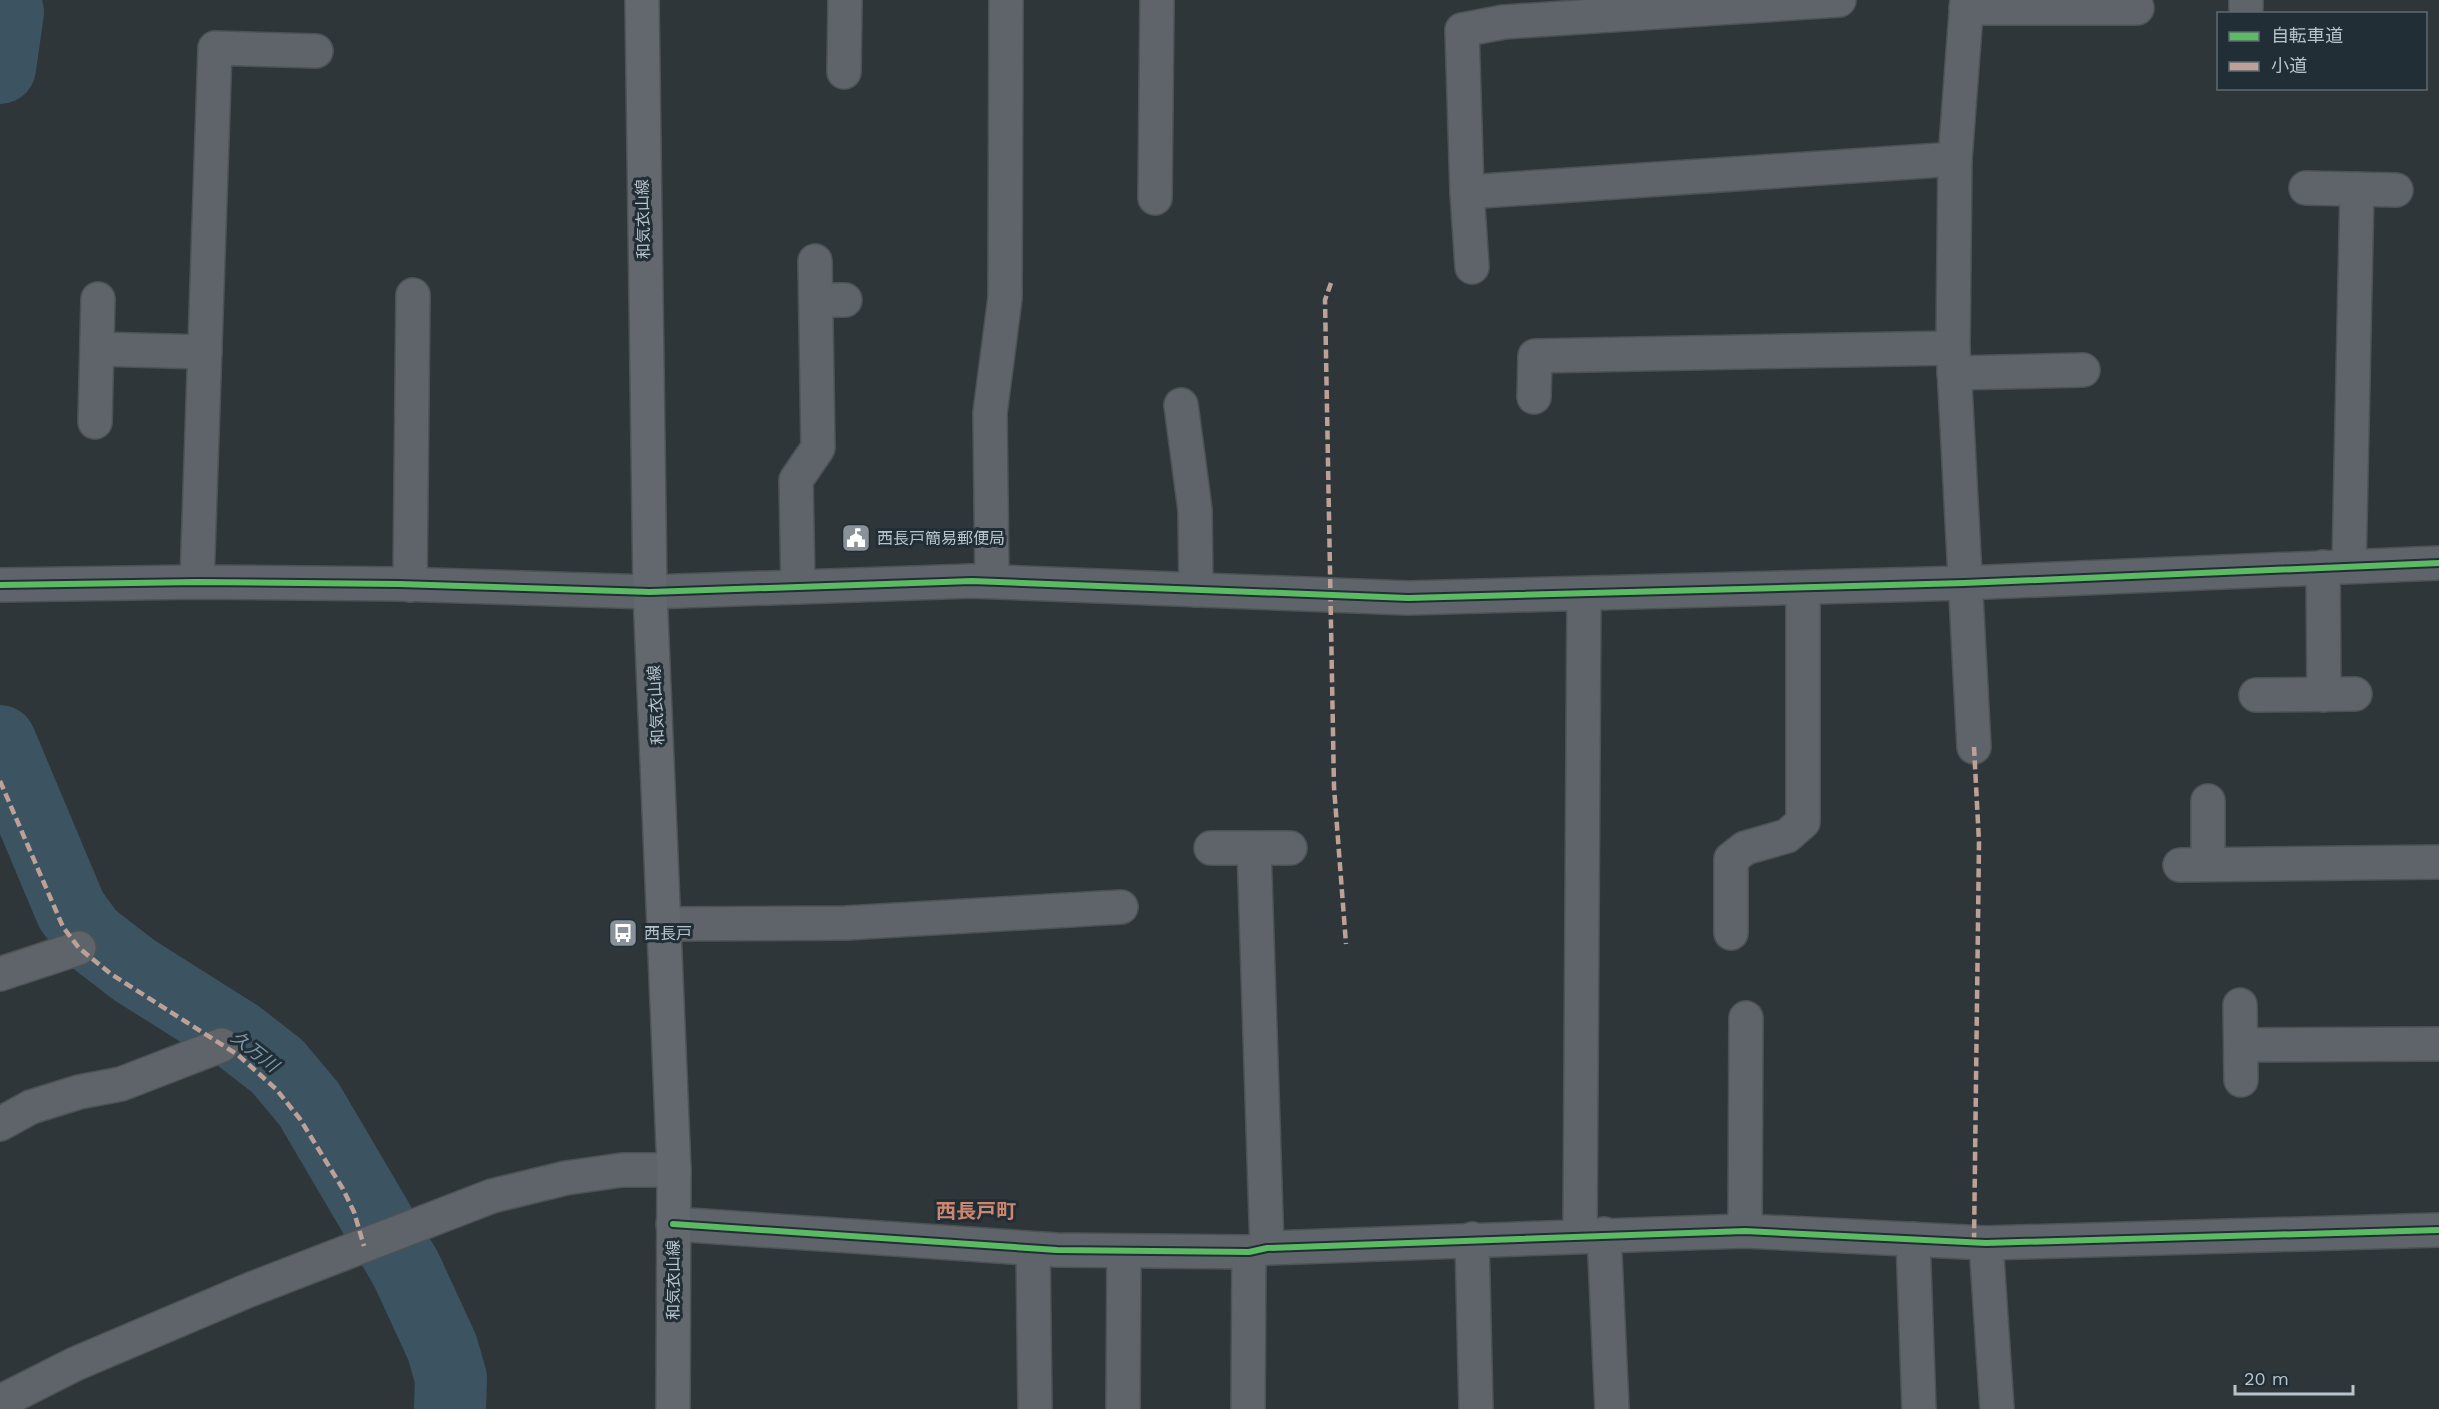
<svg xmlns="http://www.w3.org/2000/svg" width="2439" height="1409" viewBox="0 0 2439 1409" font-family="'Work Sans','Noto Sans JP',sans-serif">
<rect width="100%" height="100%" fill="#2e363a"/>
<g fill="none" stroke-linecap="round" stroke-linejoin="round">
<g stroke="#3c5462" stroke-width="72">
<path d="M0 68 8 12 5 0"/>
<path d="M0 741 71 910 90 936 134 970 237 1035 277 1066 309 1104 406 1269 442 1347 451 1378 450 1409"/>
</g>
<g stroke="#4c5255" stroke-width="36">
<g id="street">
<path d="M1967 0 1955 159 1953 348 1974 747"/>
<path d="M1966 8H2137"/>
<path d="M2246 8V0"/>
<path d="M844 72 845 0"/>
<path d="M2306 188 2396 190"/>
<path d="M1467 192 1955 159"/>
<path d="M1155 198 1157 0"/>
<path d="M1472 267 1467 192 1462 30 1504 22 1839 0"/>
<path d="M816 300H845"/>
<path d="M97 349 205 352"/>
<path d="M1954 373 2083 370"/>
<path d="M1534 397 1535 356 1953 348"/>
<path d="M1181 405 1195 510 1196 590"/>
<path d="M95 422 98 299"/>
<path d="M2349 566 2357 189"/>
<path d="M2323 567 2324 695"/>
<path d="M992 581 990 413 1005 298 1006 0"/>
<path d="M197 582 215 48 316 51"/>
<path d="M0 585 197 582 399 584 650 592 972 581 1408 598 1964 583 2439 563"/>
<path d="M410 585 413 295"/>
<path d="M798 587 796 480 818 448 815 261"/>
<path d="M2256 695 2355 694"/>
<path d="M2208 801V864"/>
<path d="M1211 848H1290"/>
<path d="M1254 848 1267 1248"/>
<path d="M2180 865 2439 862"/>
<path d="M665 924 846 923 1121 907"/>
<path d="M1731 933V859L1745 848 1787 836 1803 822V588"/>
<path d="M0 974 79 948"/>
<path d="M2240 1005 2241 1080"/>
<path d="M2241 1045 2439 1044"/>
<path d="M0 1124 31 1107 79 1092 121 1084 222 1045"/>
<path d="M673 1224 1057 1250 1249 1252 1267 1248 1745 1231 1986 1243 2439 1230"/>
<path d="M1745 1231 1746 1018"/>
<path d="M1604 1234 1612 1409"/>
<path d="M1580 1235 1584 594"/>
<path d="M1472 1239 1476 1409"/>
<path d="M1913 1239 1919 1409"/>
<path d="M1986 1243 1997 1409"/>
<path d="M1033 1249 1035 1409"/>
<path d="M0 1402 75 1364 249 1290 492 1196 566 1178 622 1170H674"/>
<path d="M1123 1409 1124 1251"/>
<path d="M1248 1409 1249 1252"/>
</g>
</g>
<g stroke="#4c5255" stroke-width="36">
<path id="secondary" d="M642 0 650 592 674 1170 673 1409"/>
</g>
<use href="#street" stroke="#5e6469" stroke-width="33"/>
<use href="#secondary" stroke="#62686d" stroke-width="33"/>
<g stroke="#bda197" stroke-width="4.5" stroke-dasharray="9 4.5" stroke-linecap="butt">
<path d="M1331 283 1325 300 1334 787 1346 944"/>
<path d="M1974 747 1979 842 1974 1242"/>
<path d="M0 781 63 927 79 948 111 974 238 1055 276 1089 300 1119 343 1189 354 1212 364 1246"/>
</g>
<g stroke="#212e36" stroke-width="10">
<g id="cycleway">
<path d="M0 585 197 582 399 584 650 592 972 581 1408 598 1964 583 2439 563"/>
<path d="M673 1224 1057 1250 1249 1252 1267 1248 1745 1231 1986 1243 2439 1230"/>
</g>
</g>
<use href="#cycleway" stroke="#5cba63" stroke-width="6"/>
</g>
<defs>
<g id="civic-square" transform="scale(1.5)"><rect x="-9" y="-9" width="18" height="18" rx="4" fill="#889298" stroke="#212e36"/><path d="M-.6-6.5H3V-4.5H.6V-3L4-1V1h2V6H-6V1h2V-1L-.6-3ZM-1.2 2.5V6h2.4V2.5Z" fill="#fff"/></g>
<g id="bus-square" transform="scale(1.5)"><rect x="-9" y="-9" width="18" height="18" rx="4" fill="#889298" stroke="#212e36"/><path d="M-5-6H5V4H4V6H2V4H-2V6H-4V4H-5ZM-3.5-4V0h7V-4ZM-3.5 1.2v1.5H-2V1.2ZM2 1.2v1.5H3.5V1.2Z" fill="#fff"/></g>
</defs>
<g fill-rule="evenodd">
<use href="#civic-square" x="856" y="538"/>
<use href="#bus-square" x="623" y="933"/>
</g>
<g text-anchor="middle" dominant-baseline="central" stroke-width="6" stroke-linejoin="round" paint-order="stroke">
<g font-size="16" fill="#b9c3cb" stroke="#212e36">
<text transform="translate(643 219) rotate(-91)">和気衣山線</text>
<text transform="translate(656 705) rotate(-93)">和気衣山線</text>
<text transform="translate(673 1280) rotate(-90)">和気衣山線</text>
</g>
<g font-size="16" fill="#b9c3cb" stroke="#212e36" text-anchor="start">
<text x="877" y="538">西長戸簡易郵便局</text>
<text x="644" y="933">西長戸</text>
</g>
<g font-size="18" font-style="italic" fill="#7c99ab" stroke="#212e36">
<text transform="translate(255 1051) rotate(38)">久万川</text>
</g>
<g font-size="20" font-weight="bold" fill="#cf866f" stroke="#212e36">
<text x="976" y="1211">西長戸町</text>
</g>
</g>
<rect x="2217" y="12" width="210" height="78" fill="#212e36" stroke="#5e6a72" stroke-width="1.5"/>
<rect x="2229" y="32" width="30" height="9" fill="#5cba63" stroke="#5e6a72" stroke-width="1.5"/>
<text x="2271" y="42" font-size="18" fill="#b9c3cb">自転車道</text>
<rect x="2229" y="62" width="30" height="9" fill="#bda197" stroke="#5e6a72" stroke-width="1.5"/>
<text x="2271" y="72" font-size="18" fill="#b9c3cb">小道</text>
<path d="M2235 1385v9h118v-9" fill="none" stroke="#b9c3cb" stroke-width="3"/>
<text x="2244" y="1385" font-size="18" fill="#b9c3cb" stroke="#212e36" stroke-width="4.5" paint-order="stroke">20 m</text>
</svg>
